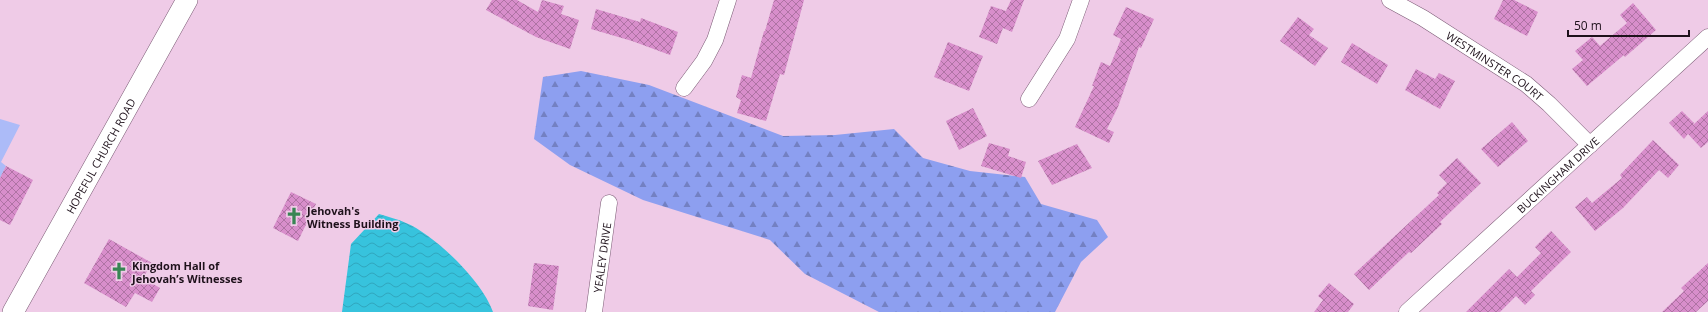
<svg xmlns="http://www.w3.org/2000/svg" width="1708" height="312" viewBox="0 0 1708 312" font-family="'Open Sans',sans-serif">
<defs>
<pattern id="forest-firs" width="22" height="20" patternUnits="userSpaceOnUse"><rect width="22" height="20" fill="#8d9ff0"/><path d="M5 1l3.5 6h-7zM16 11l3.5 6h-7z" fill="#7380c2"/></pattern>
<pattern id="water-waves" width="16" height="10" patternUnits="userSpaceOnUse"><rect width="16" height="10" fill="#37c3dd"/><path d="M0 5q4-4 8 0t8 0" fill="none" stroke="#30a6bd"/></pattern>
<pattern id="building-cross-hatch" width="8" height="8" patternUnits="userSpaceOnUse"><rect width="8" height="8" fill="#d88ecb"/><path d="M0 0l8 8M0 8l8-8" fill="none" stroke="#af73a4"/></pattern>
</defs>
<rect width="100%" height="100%" fill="#efcbe7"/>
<path fill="url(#forest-firs)" d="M581 71 649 85 783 136 835 135 894 129 923 158 970 171 1025 177 1041 204 1097 220 1108 237 1081 262 1055 312H879L805 274 770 240 643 200 570 165 534 139 543 77Z"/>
<path fill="#acbbf8" d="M0 119 20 125 1 162 6 166 0 178Z"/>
<path fill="url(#water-waves)" d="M379 214C388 217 398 219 406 223 435 235 483 282 493 312H342L351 244Z"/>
<g fill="url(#building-cross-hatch)">
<path d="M492 0H517L538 12 542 0 564 6 561 14 579 20 570 49 536 37 486 10Z"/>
<path d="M774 0H804L784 75 780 74 766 121 737 113 741 100 736 97 742 75 751 78 764 31H765Z"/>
<path d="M1011 0H1024L1012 32 1003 28 997 44 979 37 991 6 1006 11Z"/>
<path d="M1503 0H1514L1538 12 1527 36 1494 19Z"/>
<path d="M1633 3 1656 30 1625 57 1624 55 1587 86 1572 69 1583 60 1575 51 1592 37 1600 46 1627 23 1620 15Z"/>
<path d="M1126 7 1154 19 1141 48 1139 47 1118 107 1107 129 1114 132 1109 143 1075 127 1094 86H1092L1101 62 1110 66 1121 39 1113 35Z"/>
<path d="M596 9 640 22 641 18 678 32 670 55 632 41 591 29Z"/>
<path d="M1298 17 1314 29 1309 35 1328 48 1315 66 1280 41Z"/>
<path d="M948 42 983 56 969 91 934 77Z"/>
<path d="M1352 43 1388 65 1377 84 1341 62Z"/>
<path d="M1416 69 1435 79 1439 73 1455 81 1440 109 1405 90Z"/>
<path d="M973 108 987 136 959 150 946 121Z"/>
<path d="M1682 111 1694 123 1693 125 1708 111V142L1701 148 1688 134 1684 139 1669 123Z"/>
<path d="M1512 122 1528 141 1498 167 1481 149Z"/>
<path d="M1653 140 1679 165 1668 178 1659 170 1623 208 1595 231 1575 207 1587 197 1592 203 1622 178 1620 175Z"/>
<path d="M989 143 1010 149 1008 156 1026 162 1021 178 981 166Z"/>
<path d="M1077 144 1092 168 1052 185 1038 161Z"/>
<path d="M1457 158 1481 183 1440 222 1442 224 1411 253 1409 252 1369 290 1354 274 1439 195 1437 193 1447 183 1439 175Z"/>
<path d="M6 166 33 180 10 225 0 220V178Z"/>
<path d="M291 192 316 204 298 241 273 228Z"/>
<path d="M1551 231 1571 252 1531 291 1535 295 1525 305 1516 296 1500 312H1466L1509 269 1517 277 1541 253 1535 247Z"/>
<path d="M109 239 152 263 143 278 160 288 152 302 135 293 126 307 84 283Z"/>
<path d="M534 263 559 266 553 310 528 306Z"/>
<path d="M1708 263V301L1696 312H1662L1684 291 1681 288Z"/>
<path d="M1329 283 1354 304 1348 312H1314L1323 300 1318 296Z"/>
</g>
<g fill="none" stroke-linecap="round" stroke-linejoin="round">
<g stroke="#7b5b75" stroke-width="17">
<g id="minor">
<path id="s1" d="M1390 0 1423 18 1526 84 1549 104 1590 145"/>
<path d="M684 88 704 61 715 40 728 0"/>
<path d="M1029 99 1067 39 1081 0"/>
<path id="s2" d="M594 312 609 203"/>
<path id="s3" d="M1407 312 1708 37"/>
</g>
</g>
<g stroke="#7b5b75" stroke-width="22">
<g id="major">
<path id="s4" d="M13 312 187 0"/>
</g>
</g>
<use href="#minor" stroke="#fff" stroke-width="16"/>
<use href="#major" stroke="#fff" stroke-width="21"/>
</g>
<defs>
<g id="church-bare" transform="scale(1.38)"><path d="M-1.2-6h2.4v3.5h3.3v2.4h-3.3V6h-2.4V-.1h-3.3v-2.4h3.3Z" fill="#388554" stroke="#efcbe7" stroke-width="2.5" paint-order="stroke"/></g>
</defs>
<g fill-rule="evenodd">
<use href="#church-bare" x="294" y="216"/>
<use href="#church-bare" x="119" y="271"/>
</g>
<g text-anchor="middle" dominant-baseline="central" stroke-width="3" stroke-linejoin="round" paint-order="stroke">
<g font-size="11" fill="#1e111b" stroke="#efcbe7">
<text stroke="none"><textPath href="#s1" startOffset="124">WESTMINSTER COURT</textPath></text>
<text stroke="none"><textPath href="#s4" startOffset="179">HOPEFUL CHURCH ROAD</textPath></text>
<text stroke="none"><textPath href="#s3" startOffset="204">BUCKINGHAM DRIVE</textPath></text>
<text stroke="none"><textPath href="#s2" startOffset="55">YEALEY DRIVE</textPath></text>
</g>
<g font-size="11" font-weight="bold" fill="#1e111b" stroke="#efcbe7" text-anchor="start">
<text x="307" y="210">Jehovah's<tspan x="307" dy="13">Witness Building</tspan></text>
<text x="132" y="265">Kingdom Hall of<tspan x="132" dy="13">Jehovah’s Witnesses</tspan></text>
</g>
</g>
<path d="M1568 30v6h121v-6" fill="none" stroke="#1e111b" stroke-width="2"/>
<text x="1574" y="30" font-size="12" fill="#1e111b" stroke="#efcbe7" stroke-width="3" paint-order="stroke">50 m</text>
</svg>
